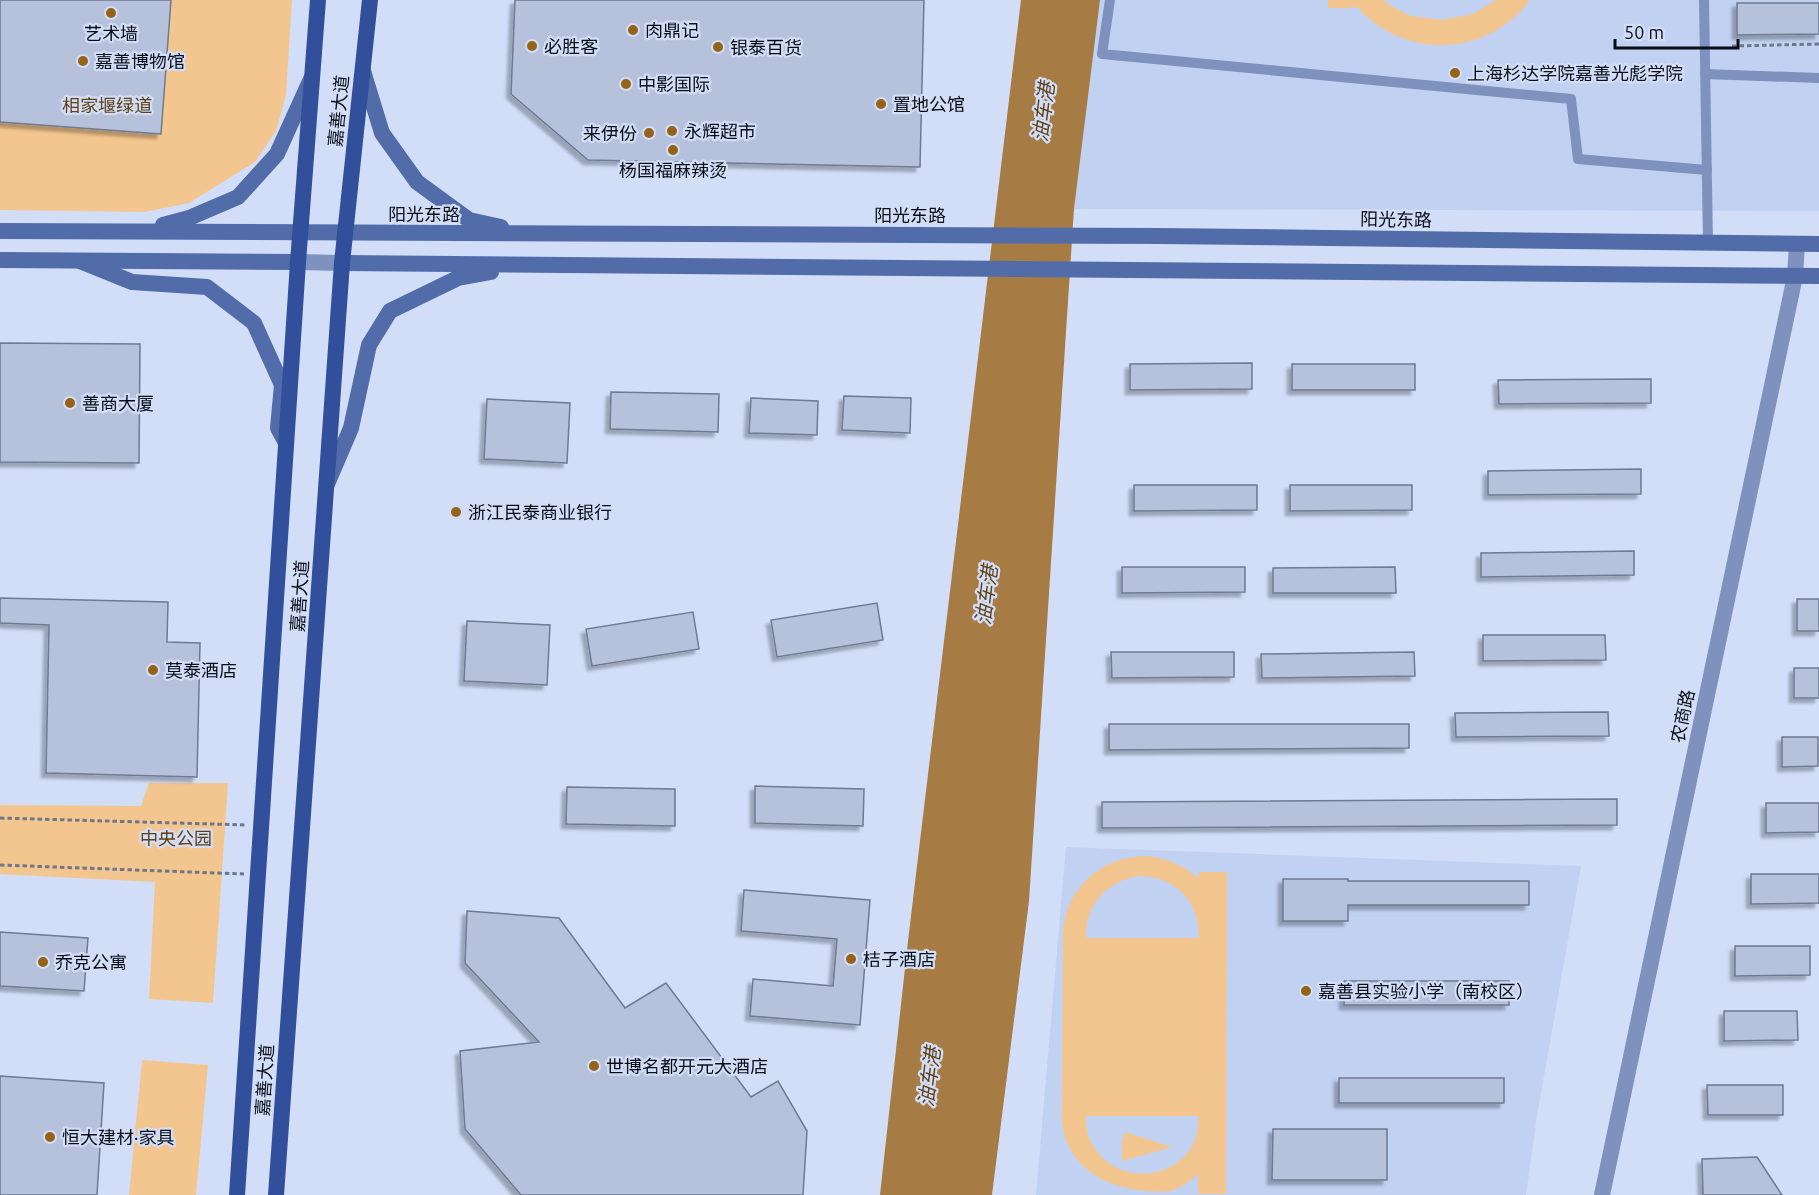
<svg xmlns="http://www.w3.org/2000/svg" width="1819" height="1195" viewBox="0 0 1819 1195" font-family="Ubuntu,'Noto Sans SC',sans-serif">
<defs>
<filter id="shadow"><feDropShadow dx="-4.5" dy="4.5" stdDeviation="1.5" flood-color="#0004"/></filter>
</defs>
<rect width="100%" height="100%" fill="#d2def8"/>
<g fill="#c1d1f1">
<path d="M1100 0H1819V211L1074 209Z"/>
<path d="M1066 847 1581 866 1537 1116 1526 1195H1036Z"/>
</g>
<g fill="#f4c68f" fill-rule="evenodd">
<path d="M0 0H292L286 95 276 131 255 162 189 203 145 212 0 210Z"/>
<path d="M1328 0H1383L1395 8 1411 16 1442 20 1473 14 1496 0H1530C1486 59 1403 60 1355 5L1354 8H1328Z"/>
<path d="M149 783H228L213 1003 149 999 155 882 0 874V805L141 806Z"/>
<path d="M1147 856C1167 858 1183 865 1198 878L1199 872H1227L1226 1194H1198V1174C1190 1181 1181 1188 1170 1191 1119 1195 1067 1174 1062 1121L1063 931C1067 886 1103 856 1147 856ZM1139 876C1175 876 1200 902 1199 938H1086C1085 905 1107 881 1139 876ZM1198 1116C1203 1174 1124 1195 1094 1147 1088 1138 1085 1127 1086 1116Z"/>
<path d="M142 1060 208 1065 196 1195H129Z"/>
<path d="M1125 1132 1172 1147 1122 1161V1142Z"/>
</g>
<path fill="#a67b44" d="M1021 0H1100L1074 209 1029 901 992 1195H880L908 941Z"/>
<g fill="#b6c2db" stroke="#6f7a91" stroke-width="1.5" filter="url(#shadow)">
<path d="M0 0H171L161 134 0 122Z"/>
<path d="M515 0H924L920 167 588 160 511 94Z"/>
<path d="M1737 3H1819V34L1737 35Z"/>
<path d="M0 343 140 344 139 463 0 462Z"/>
<path d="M1252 363V389L1130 390V364Z"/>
<rect x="1292" y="364" width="123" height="26"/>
<path d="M1651 379V403L1499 404 1498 380Z"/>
<path d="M611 392 719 394 718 432 610 429Z"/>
<path d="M844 396 911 398 910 433 842 430Z"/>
<path d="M751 398 818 401 817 435 749 433Z"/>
<path d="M487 399 570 403 567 463 484 459Z"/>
<path d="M1641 469V494L1488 495V471Z"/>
<path d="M1134 485H1257V510L1134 511Z"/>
<path d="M1290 485H1412V510L1290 511Z"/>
<path d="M1634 551V575L1481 577V553Z"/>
<path d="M1122 567H1245V592L1122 593Z"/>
<path d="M1395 567 1396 593H1273V568Z"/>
<path d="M0 598 168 602 167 642 200 643 197 777 46 773 49 625 0 623Z"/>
<rect x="1797" y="599" width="22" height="32"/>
<path d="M877 603 883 640 777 657 771 620Z"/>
<path d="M693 612 699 649 592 666 586 629Z"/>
<path d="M467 621 550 625 547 685 464 681Z"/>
<path d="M1483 635H1605L1606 660 1483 661Z"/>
<path d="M1111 652H1234V677L1112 678Z"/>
<path d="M1414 652 1415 676 1262 678 1261 654Z"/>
<rect x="1794" y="668" width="25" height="30"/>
<path d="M1608 712 1609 736 1456 737 1455 713Z"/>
<path d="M1109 724H1409V748L1109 750Z"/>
<path d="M1782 737H1818V766L1782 767Z"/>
<path d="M755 786 864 789 863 826 755 823Z"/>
<path d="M567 787 675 789V826L566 824Z"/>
<path d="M1617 799V825L1102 828V802Z"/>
<path d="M1766 803H1819V832L1766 833Z"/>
<path d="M1751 874H1819V903L1751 904Z"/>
<path d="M1283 879H1348V881H1529V905H1348V921H1283Z"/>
<path d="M744 890 870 900 860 1025 750 1016 753 979 833 986 837 939 741 931Z"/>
<path d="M467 911 559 918 625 1008 666 983 751 1097 778 1081 807 1131 803 1195H521L465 1129 460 1051 539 1042 465 963Z"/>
<path d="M0 932 88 938 84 991 0 986Z"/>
<path d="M1735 946H1810V975L1735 976Z"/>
<rect x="1344" y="981" width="165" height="24"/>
<path d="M1724 1011H1797L1798 1040 1724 1041Z"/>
<path d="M0 1076 104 1083 97 1195H0Z"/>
<rect x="1339" y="1078" width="165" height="25"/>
<path d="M1707 1085H1783V1115H1708Z"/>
<path d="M1273 1129H1387V1180H1272Z"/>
<path d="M1757 1157 1782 1195H1703L1702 1159Z"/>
</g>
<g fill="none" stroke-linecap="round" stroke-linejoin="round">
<g stroke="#6f7789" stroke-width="3" stroke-dasharray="4.5 3" stroke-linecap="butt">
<path d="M1732 46 1819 44"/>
<path d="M0 818 247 825"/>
<path d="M0 865 244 874"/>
</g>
<g stroke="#7e92bd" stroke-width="10">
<path d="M1110 0 1102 54 1571 99 1578 159 1707 170"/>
<path d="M1704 0 1708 243"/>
<path d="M1705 74 1819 78"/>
</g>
<path stroke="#7e92bd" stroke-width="16" d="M1602 1195 1795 276 1797 244"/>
<path stroke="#7e92bd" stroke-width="16" d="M298 262 342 263"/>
<g stroke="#516ca9" stroke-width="16">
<path d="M363 71 382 133 417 182 469 220 501 227"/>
<path d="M163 225 189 218 238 197 277 154 311 79"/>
<path d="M0 231 1161 236 1819 244"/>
<path d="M0 260 298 262"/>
<path d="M80 261 132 282 207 287 254 323 282 385 278 428 286 443"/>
<path d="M342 263 1819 276"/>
<path d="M327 484 351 428 369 345 390 311 458 278 491 272"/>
</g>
<g stroke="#314f9a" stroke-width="16">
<path d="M237 1195 298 262 318 0"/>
<path d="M276 1195 342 263 370 0"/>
</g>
</g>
<g fill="#956216" stroke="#d2def8" stroke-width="2">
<circle cx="111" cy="13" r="6"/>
<circle cx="633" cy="30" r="6"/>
<circle cx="532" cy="46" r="6"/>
<circle cx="718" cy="47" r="6"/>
<circle cx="83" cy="61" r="6"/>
<circle cx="1455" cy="73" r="6"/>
<circle cx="626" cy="84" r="6"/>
<circle cx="881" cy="104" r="6"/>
<circle cx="672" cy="131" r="6"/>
<circle cx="649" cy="133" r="6"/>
<circle cx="673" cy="150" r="6"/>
<circle cx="70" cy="403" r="6"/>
<circle cx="456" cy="512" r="6"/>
<circle cx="153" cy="670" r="6"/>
<circle cx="851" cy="959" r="6"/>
<circle cx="43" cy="962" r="6"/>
<circle cx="1306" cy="991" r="6"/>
<circle cx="594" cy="1066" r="6"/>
<circle cx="50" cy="1137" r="6"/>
</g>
<g text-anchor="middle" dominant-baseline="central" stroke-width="4.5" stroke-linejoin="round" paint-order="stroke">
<g font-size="18" fill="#090d16" stroke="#d2def8" text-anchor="start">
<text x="645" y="30">肉鼎记</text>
<text x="111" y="33" text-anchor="middle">艺术墙</text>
<text x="544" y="46">必胜客</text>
<text x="730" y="47">银泰百货</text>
<text x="95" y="61">嘉善博物馆</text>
<text x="1467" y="73">上海杉达学院嘉善光彪学院</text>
<text x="638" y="84">中影国际</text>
<text x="893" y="104">置地公馆</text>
<text x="684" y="131">永辉超市</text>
<text x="637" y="133" text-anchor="end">来伊份</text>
<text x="673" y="170" text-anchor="middle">杨国福麻辣烫</text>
<text x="82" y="403">善商大厦</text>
<text x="468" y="512">浙江民泰商业银行</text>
<text x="165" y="670">莫泰酒店</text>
<text x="863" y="959">桔子酒店</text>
<text x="55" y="962">乔克公寓</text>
<text x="1318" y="991">嘉善县实验小学（南校区）</text>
<text x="606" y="1066">世博名都开元大酒店</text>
<text x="62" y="1137">恒大建材·家具</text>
</g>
<g font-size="18" fill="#604116" stroke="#d2def8">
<text x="107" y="105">相家堰绿道</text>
<text x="176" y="838">中央公园</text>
</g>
<g font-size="18" fill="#090d16" stroke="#d2def8">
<text transform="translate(338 111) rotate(-84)">嘉善大道</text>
<text x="424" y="214">阳光东路</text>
<text x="910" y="215">阳光东路</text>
<text transform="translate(1396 219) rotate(1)">阳光东路</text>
<text transform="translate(299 596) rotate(-86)">嘉善大道</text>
<text transform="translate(1682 716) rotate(-78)">农商路</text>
<text transform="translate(264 1080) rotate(-86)">嘉善大道</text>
</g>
<g font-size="20" font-style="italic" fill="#604116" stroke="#d2def8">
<text transform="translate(1043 112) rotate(-83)">油车港</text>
<text transform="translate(986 595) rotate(-83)">油车港</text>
<text transform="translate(929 1077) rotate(-83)">油车港</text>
</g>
</g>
<path d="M1615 39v9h123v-9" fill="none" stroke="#090d16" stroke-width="3"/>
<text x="1624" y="39" font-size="18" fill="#090d16" stroke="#d2def8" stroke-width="4.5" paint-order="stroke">50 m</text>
</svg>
